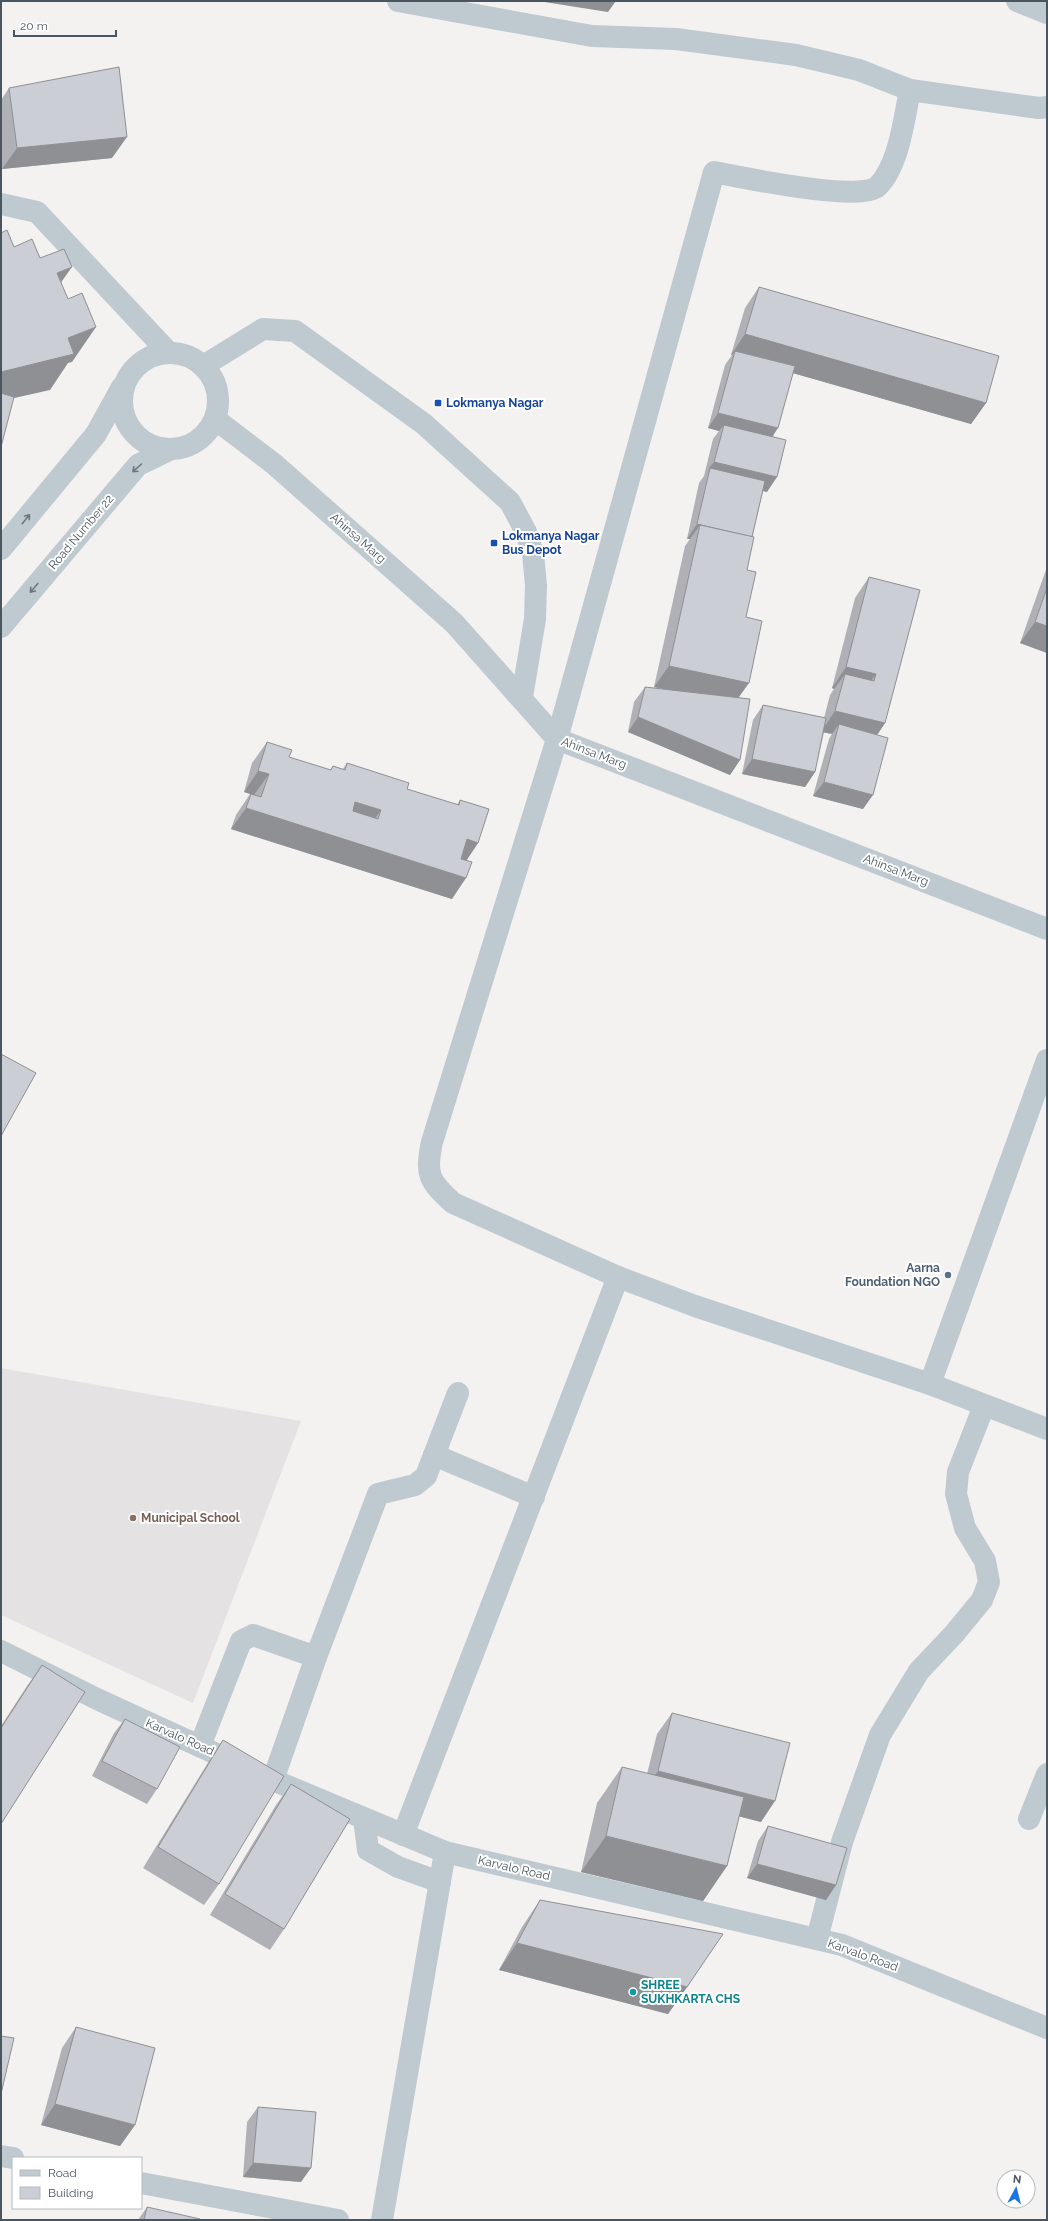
<svg xmlns="http://www.w3.org/2000/svg" width="1048" height="2221" viewBox="0 0 1048 2221" font-family="Raleway,sans-serif">
<rect width="100%" height="100%" fill="#f4f1f1"/>
<path fill="#e5e2e3" d="M1 1368 301 1421 193 1703 1 1615Z"/>
<g fill="none" stroke-linecap="round" stroke-linejoin="round">
<g stroke="#bfc9d0" stroke-width="22">
<path d="M398 1 592 36 676 39 796 55 859 70 910 90 1039 108 1047 107"/>
<path d="M1017 1 1047 13"/>
<path d="M910 90C904 119 899 165 878 186 862 203 740 177 714 172L557 739 432 1142C425 1175 429 1181 453 1203L618 1277 695 1306 930 1384 1047 1429"/>
<path d="M1 204 37 212 169 353"/>
<circle cx="170" cy="401" r="48"/>
<path d="M203 366 263 329 295 331 424 424 510 502 526 532 533 554 536 585 535 619 522 697"/>
<path d="M215 419 274 464 454 623 557 739 1047 929"/>
<path d="M1 549 96 434 122 387"/>
<path d="M1 627 138 465 171 449"/>
<path d="M930 1384 1047 1060"/>
<path d="M434 1455 534 1497"/>
<path d="M1 1651 97 1699 273 1780 445 1852 842 1945 1047 2028"/>
<path d="M200 1746 241 1641 253 1635 316 1657 378 1494 415 1485 426 1476 458 1393"/>
<path d="M273 1780 316 1657"/>
<path d="M364 1819 368 1850 398 1867 440 1882"/>
<path d="M1029 1819 1047 1774"/>
<path d="M403 1835 618 1277"/>
<path d="M817 1939 842 1842 880 1735 919 1671 954 1634 982 1600 989 1582 985 1561 965 1528 956 1494 958 1472 984 1406"/>
<path d="M1 2156 13 2158"/>
<path d="M141 2183 338 2220"/>
<path d="M382 2220 445 1852"/>
</g>
</g>
<g fill="#afb1b6">
<path d="M9 88 112 158 2 169 1 161V100Z"/>
<path d="M759 287 986 403 971 424 793 373 773 437 767 492 763 491 752 537 747 570 746 617 739 697 740 760 730 775 628 732 634 702 645 687 669 690 654 687 685 546 690 539H687L699 483 704 476 713 439 719 431 708 428 725 365 732 355H731L745 308Z"/>
<path d="M1047 567V653L1020 643Z"/>
<path d="M869 577 885 723 877 735 863 809 813 796 829 739 832 734 824 732 815 772 805 787 742 774 753 720 763 705 824 718 830 695 834 689 832 688 855 598Z"/>
<path d="M267 742 289 757 330 770 333 766 343 769 347 763 407 789 457 805 460 800 478 843 466 861 452 899 231 829 236 815 250 794 244 792 252 763Z"/>
<path d="M42 1665 1 1824V1726L27 1686Z"/>
<path d="M672 1713 761 1822 739 1816 727 1866 703 1901 581 1872 597 1803 622 1767 647 1774 657 1734Z"/>
<path d="M125 1719 157 1789 147 1804 92 1776 114 1733Z"/>
<path d="M223 1740 219 1884 204 1905 143 1868 209 1761Z"/>
<path d="M291 1784 284 1929 270 1950 210 1915 276 1805Z"/>
<path d="M768 1826 836 1885 826 1900 747 1878 758 1841Z"/>
<path d="M540 1900 687 1987 668 2014 499 1970 522 1927Z"/>
<path d="M76 2027 135 2125 120 2146 41 2125 62 2048Z"/>
<path d="M258 2107 301 2182 243 2177 247 2122Z"/>
<path d="M147 2207 200 2220H138Z"/>
</g>
<g fill="#8e9094">
<path d="M538 1H616L608 12Z"/>
<path d="M127 137 112 158 2 169 17 148Z"/>
<path d="M72 267 47 302 57 273Z"/>
<path d="M96 327 72 362 68 363 50 390 1 401V372L68 338Z"/>
<path d="M745 334 986 403 971 424 733 356 735 351 732 355H731Z"/>
<path d="M718 413 778 428 768 443 724 425 719 431 708 428Z"/>
<path d="M714 462 777 477 767 492 708 477 709 468Z"/>
<path d="M697 524 752 537 700 525 690 539H687Z"/>
<path d="M1035 622 1047 626V653L1020 643Z"/>
<path d="M669 666 749 683 734 704 654 687Z"/>
<path d="M846 667 876 674 861 695 845 674 834 689 832 688Z"/>
<path d="M835 711 885 723 871 744 839 724 832 734 821 732Z"/>
<path d="M638 717 740 760 730 775 628 732Z"/>
<path d="M752 759 815 772 805 787 742 774Z"/>
<path d="M258 771 269 774 254 795 244 792Z"/>
<path d="M824 782 873 795 863 809 813 796Z"/>
<path d="M355 802 381 810 366 831 341 823Z"/>
<path d="M246 808 466 878 452 899 231 829Z"/>
<path d="M467 839 478 843 464 864 452 860Z"/>
<path d="M658 1771 775 1801 761 1822 643 1792Z"/>
<path d="M606 1836 727 1866 703 1901 581 1872Z"/>
<path d="M757 1864 836 1885 826 1900 747 1878Z"/>
<path d="M517 1943 687 1987 668 2014 499 1970Z"/>
<path d="M55 2104 135 2125 120 2146 41 2125Z"/>
<path d="M253 2163 311 2168 301 2182 243 2177Z"/>
</g>
<g fill="#cbced4" stroke="#8e9094" fill-rule="evenodd">
<path d="M119 67 127 137 17 148 9 88Z"/>
<path d="M7 230 14 247 32 239 40 258 64 249 72 267 57 273 68 299 82 293 96 327 68 338 74 354 1 372V233Z"/>
<path d="M759 287 999 356 986 403 745 334Z"/>
<path d="M735 351 795 366 778 428 718 413Z"/>
<path d="M1 393 14 397 1 447Z"/>
<path d="M724 425 786 440 777 477 714 462Z"/>
<path d="M710 468 765 481 752 537 697 524Z"/>
<path d="M700 525 754 537 747 570 756 572 746 617 762 621 749 683 669 666Z"/>
<path d="M869 577 920 590 885 723 835 711 845 674 874 681 876 674 846 667Z"/>
<path d="M1047 588V626L1035 622Z"/>
<path d="M645 687 750 699 740 760 638 717Z"/>
<path d="M763 705 826 718 815 772 752 759Z"/>
<path d="M839 724 888 738 873 795 824 782Z"/>
<path d="M267 742 292 750 289 757 331 770 333 766 345 770 347 763 409 783 407 789 459 805 460 800 489 809 478 843 467 839 461 859 472 862 466 878 246 808 251 794 261 797 269 774 258 771ZM355 802 381 810 378 819 353 811Z"/>
<path d="M1 1054 36 1073 1 1136Z"/>
<path d="M42 1665 85 1692 1 1824V1728Z"/>
<path d="M672 1713 790 1743 775 1801 658 1771Z"/>
<path d="M125 1719 180 1747 157 1789 102 1761Z"/>
<path d="M223 1740 284 1776 219 1884 158 1847Z"/>
<path d="M622 1767 744 1797 727 1866 606 1836Z"/>
<path d="M291 1784 350 1819 284 1929 225 1894Z"/>
<path d="M768 1826 847 1848 836 1885 757 1864Z"/>
<path d="M540 1900 723 1934 687 1987 517 1943Z"/>
<path d="M76 2027 155 2048 135 2125 55 2104Z"/>
<path d="M1 2036 14 2038 1 2094Z"/>
<path d="M258 2107 316 2112 311 2168 253 2163Z"/>
<path d="M147 2207 200 2219V2220H144Z"/>
</g>
<defs><path id="oneway-shaft" d="M-6 0H5M1.5-3L5.5 0L1.5 3" fill="none" stroke-width="1.6" stroke-linecap="round" stroke-linejoin="round"/></defs>
<g stroke="#6c7881">
<use href="#oneway-shaft" transform="translate(137 468) rotate(138)"/>
<use href="#oneway-shaft" transform="translate(26 519) rotate(-51)"/>
<use href="#oneway-shaft" transform="translate(34 588) rotate(130)"/>
</g>
<g fill="#1a4fb4" stroke="#fff" stroke-width="1.5">
<rect x="434" y="399" width="8" height="8" rx="2"/>
<rect x="490" y="539" width="8" height="8" rx="2"/>
</g>
<circle fill="#5c6f8a" stroke="#fff" stroke-width="1.5" cx="948" cy="1275" r="4"/>
<circle fill="#8d6e63" stroke="#fff" stroke-width="1.5" cx="133" cy="1518" r="4"/>
<circle fill="#0f9aa8" stroke="#fff" stroke-width="1.5" cx="633" cy="1992" r="4"/>
<g text-anchor="middle" dominant-baseline="central" stroke-width="4" stroke-linejoin="round" paint-order="stroke">
<g font-size="12" font-weight="bold" fill="#164399" stroke="#fff" text-anchor="start">
<text x="446" y="403">Lokmanya Nagar</text>
<text x="502" y="536">Lokmanya Nagar<tspan x="502" dy="14">Bus Depot</tspan></text>
</g>
<g font-size="12" fill="#49555f" stroke="#fff">
<text transform="translate(81 532) rotate(-50)">Road Number 22</text>
<text transform="translate(358 538) rotate(41)">Ahinsa Marg</text>
<text transform="translate(594 753) rotate(21)">Ahinsa Marg</text>
<text transform="translate(896 870) rotate(21)">Ahinsa Marg</text>
<text transform="translate(180 1737) rotate(24)">Karvalo Road</text>
<text transform="translate(514 1868) rotate(13)">Karvalo Road</text>
<text transform="translate(863 1955) rotate(20)">Karvalo Road</text>
</g>
<g font-size="12" font-weight="bold" fill="#4e5e75" stroke="#fff" text-anchor="end">
<text x="940" y="1268">Aarna<tspan x="940" dy="14">Foundation NGO</tspan></text>
</g>
<g font-size="12" font-weight="bold" fill="#785e54" stroke="#fff" text-anchor="start">
<text x="141" y="1518">Municipal School</text>
</g>
<g font-size="12" font-weight="bold" fill="#0d838f" stroke="#fff" text-anchor="start">
<text x="641" y="1985">SHREE<tspan x="641" dy="14">SUKHKARTA CHS</tspan></text>
</g>
</g>
<rect width="1048" height="2221" fill="none" stroke="#49555f" stroke-width="4"/>
<rect x="12" y="2157" width="130" height="52" fill="#ffffff" stroke="#b6bbbf"/>
<rect x="20" y="2170" width="20" height="6" fill="#bfc9d0" stroke="#b6bbbf"/>
<text x="48" y="2177" font-size="12" fill="#49555f">Road</text>
<rect x="20" y="2187" width="20" height="12" fill="#cbced4" stroke="#b6bbbf"/>
<text x="48" y="2197" font-size="12" fill="#49555f">Building</text>
<g transform="translate(1016 2189) rotate(7)"><circle r="19" fill="#ffffff" stroke="#b6bbbf"/>
<path d="M0-3L7 15L0 10L-7 15Z" fill="#1874e7"/>
<text y="-6" font-size="11" font-weight="bold" text-anchor="middle" fill="#49555f">N</text>
</g>
<path d="M14 30v6h102v-6" fill="none" stroke="#49555f" stroke-width="2"/>
<text x="20" y="30" font-size="12" fill="#49555f" stroke="#ffffff" stroke-width="3" paint-order="stroke">20 m</text>
</svg>
